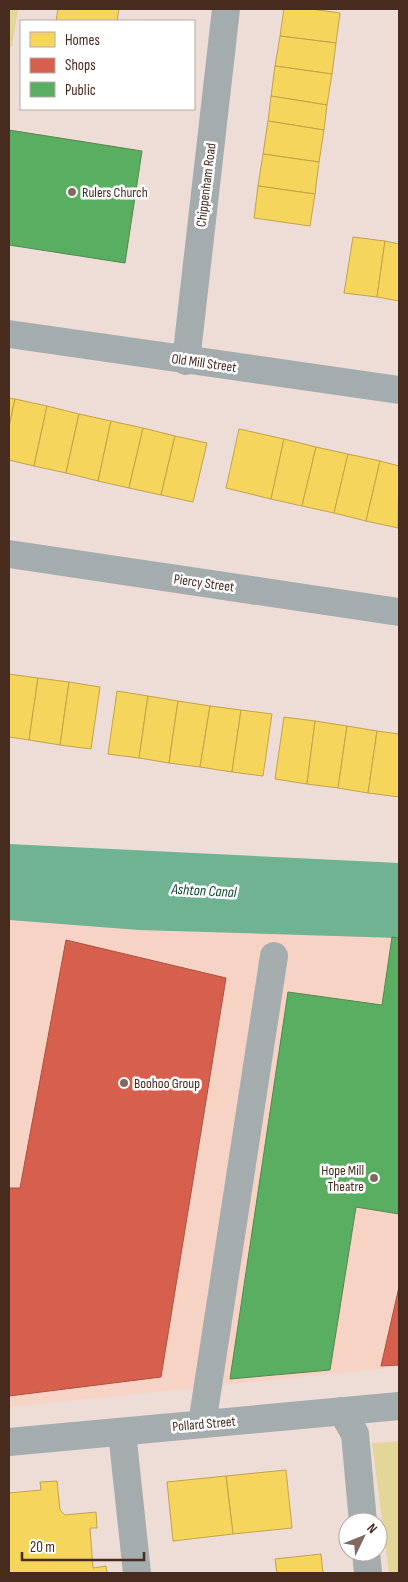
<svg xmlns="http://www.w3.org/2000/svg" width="408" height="1582" viewBox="0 0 408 1582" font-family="'Sofia Sans Condensed',sans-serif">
<rect width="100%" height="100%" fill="#eeddd7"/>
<path fill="#f6d3c5" d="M9 920 399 936V1367L9 1407Z"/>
<g fill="#e4d698">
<path d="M9 9H18L12 47H9Z"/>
<path d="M399 1441V1573H389L372 1443Z"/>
</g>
<path fill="#6fb393" d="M9 844 399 863V938L139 930 9 920Z"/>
<g fill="#f6d55c" stroke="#c2a24a">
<path d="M58 9H119L117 21H56Z"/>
<path d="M284 9H311L340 13 336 43 280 36Z"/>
<path d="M280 36 336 43 332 74 275 66Z"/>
<path d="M275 66 332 74 327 105 271 96Z"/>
<path d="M271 96 327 105 324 130 268 121Z"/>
<path d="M268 121 324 130 319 162 263 154Z"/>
<path d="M263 154 319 162 315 194 258 186Z"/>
<path d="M258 186 315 194 310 226 254 218Z"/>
<path d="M353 237 385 241 377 297 344 293Z"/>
<path d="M385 241 399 244V301L377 297Z"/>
<path d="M9 398 15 399 9 427Z"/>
<path d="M15 399 47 406 34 466 9 460V427Z"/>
<path d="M47 406 79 414 66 473 34 466Z"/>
<path d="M79 414 111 421 98 481 66 473Z"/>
<path d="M111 421 143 428 129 488 98 481Z"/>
<path d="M143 428 175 436 161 495 129 488Z"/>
<path d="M239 429 284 439 271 499 226 488Z"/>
<path d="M175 436 207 443 193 502 161 495Z"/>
<path d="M284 439 316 447 302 506 271 499Z"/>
<path d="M316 447 348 454 334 513 302 506Z"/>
<path d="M348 454 380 461 366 521 334 513Z"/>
<path d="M380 461 399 466 398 528 366 521Z"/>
<path d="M9 674 38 678 29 740 9 737Z"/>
<path d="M38 678 69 682 60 745 29 740Z"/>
<path d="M69 682 100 687 91 749 60 745Z"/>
<path d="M117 691 148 696 139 758 108 754Z"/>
<path d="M148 696 178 701 169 763 139 758Z"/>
<path d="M178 701 210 706 200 767 169 763Z"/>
<path d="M210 706 241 710 232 772 200 767Z"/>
<path d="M241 710 272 714 263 776 232 772Z"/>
<path d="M284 717 315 721 307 784 275 779Z"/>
<path d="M315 721 347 726 338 788 307 784Z"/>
<path d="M347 726 377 731 368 793 338 788Z"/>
<path d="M377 731 399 734V797L368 793Z"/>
<path d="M286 1470 292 1528 233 1534 226 1476Z"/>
<path d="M226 1476 233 1534 173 1541 167 1482Z"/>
<path d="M57 1481 60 1510 65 1515 96 1512 97 1528H90L93 1568 106 1566 107 1573H9V1493L41 1490 40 1482Z"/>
<path d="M321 1554 323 1573H277L275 1559Z"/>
</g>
<g fill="#d6604d" stroke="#ab503f">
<path d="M66 940 226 978 161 1377 9 1396V1188H20Z"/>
<path d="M399 1287V1365L381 1366Z"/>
</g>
<g fill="#5aae61" stroke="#55874d">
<path d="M9 130 142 151 125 263 9 245Z"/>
<path d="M392 937 399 938V1214L356 1207 330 1370 230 1379 288 992 382 1005Z"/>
</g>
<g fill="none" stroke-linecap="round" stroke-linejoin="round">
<g stroke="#a4acae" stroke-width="28">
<path d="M9 334 399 390"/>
<path d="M186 361 226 9"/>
<path d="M9 554 399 612"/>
<path d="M342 1411 355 1434 363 1522"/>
<path d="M202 1424 274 956"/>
<path d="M122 1432 137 1573"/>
<path d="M9 1442 399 1406"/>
<path d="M366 1552 368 1573"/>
</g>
</g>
<g fill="#82695f" stroke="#fff" stroke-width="2">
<circle cx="72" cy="192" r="5"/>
<circle cx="124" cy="1083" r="5"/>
<circle cx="374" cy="1178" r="5"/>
</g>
<g text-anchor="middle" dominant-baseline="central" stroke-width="5" stroke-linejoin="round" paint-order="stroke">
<g font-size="14" fill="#482b1f" stroke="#fff">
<text transform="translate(206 185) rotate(-83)">Chippenham Road</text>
<text transform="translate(204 363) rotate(8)">Old Mill Street</text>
<text transform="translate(204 583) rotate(8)">Piercy Street</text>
<text transform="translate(204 1424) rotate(-5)">Pollard Street</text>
</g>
<g font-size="14" fill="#482b1f" stroke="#fff" text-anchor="start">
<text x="82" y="192">Rulers Church</text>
<text x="134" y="1083">Boohoo Group</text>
<text x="364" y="1170" text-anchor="end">Hope Mill<tspan x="364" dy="16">Theatre</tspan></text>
</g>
<g font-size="15" font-style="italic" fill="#0e4832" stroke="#fff">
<text transform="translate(204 891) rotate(3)">Ashton Canal</text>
</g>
</g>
<rect width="408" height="1582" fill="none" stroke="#482b1f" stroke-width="20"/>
<rect x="20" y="20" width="175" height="90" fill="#ffffff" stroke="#b6aaa5"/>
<rect x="30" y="32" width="25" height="15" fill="#f6d55c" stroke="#b6aaa5"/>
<text x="65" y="45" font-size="15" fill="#482b1f">Homes</text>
<rect x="30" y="58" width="25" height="15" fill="#d6604d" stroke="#b6aaa5"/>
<text x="65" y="70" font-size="15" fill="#482b1f">Shops</text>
<rect x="30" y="82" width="25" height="15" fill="#5aae61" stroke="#b6aaa5"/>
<text x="65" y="95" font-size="15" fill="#482b1f">Public</text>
<g transform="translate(363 1537) rotate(47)"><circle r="24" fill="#ffffff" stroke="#b6aaa5"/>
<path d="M0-4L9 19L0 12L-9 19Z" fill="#82695f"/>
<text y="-8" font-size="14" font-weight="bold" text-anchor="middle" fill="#482b1f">N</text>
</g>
<path d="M22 1552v8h122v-8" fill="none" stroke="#482b1f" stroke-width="2.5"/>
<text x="30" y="1552" font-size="15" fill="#482b1f" stroke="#ffffff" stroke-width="4" paint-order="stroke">20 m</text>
</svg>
